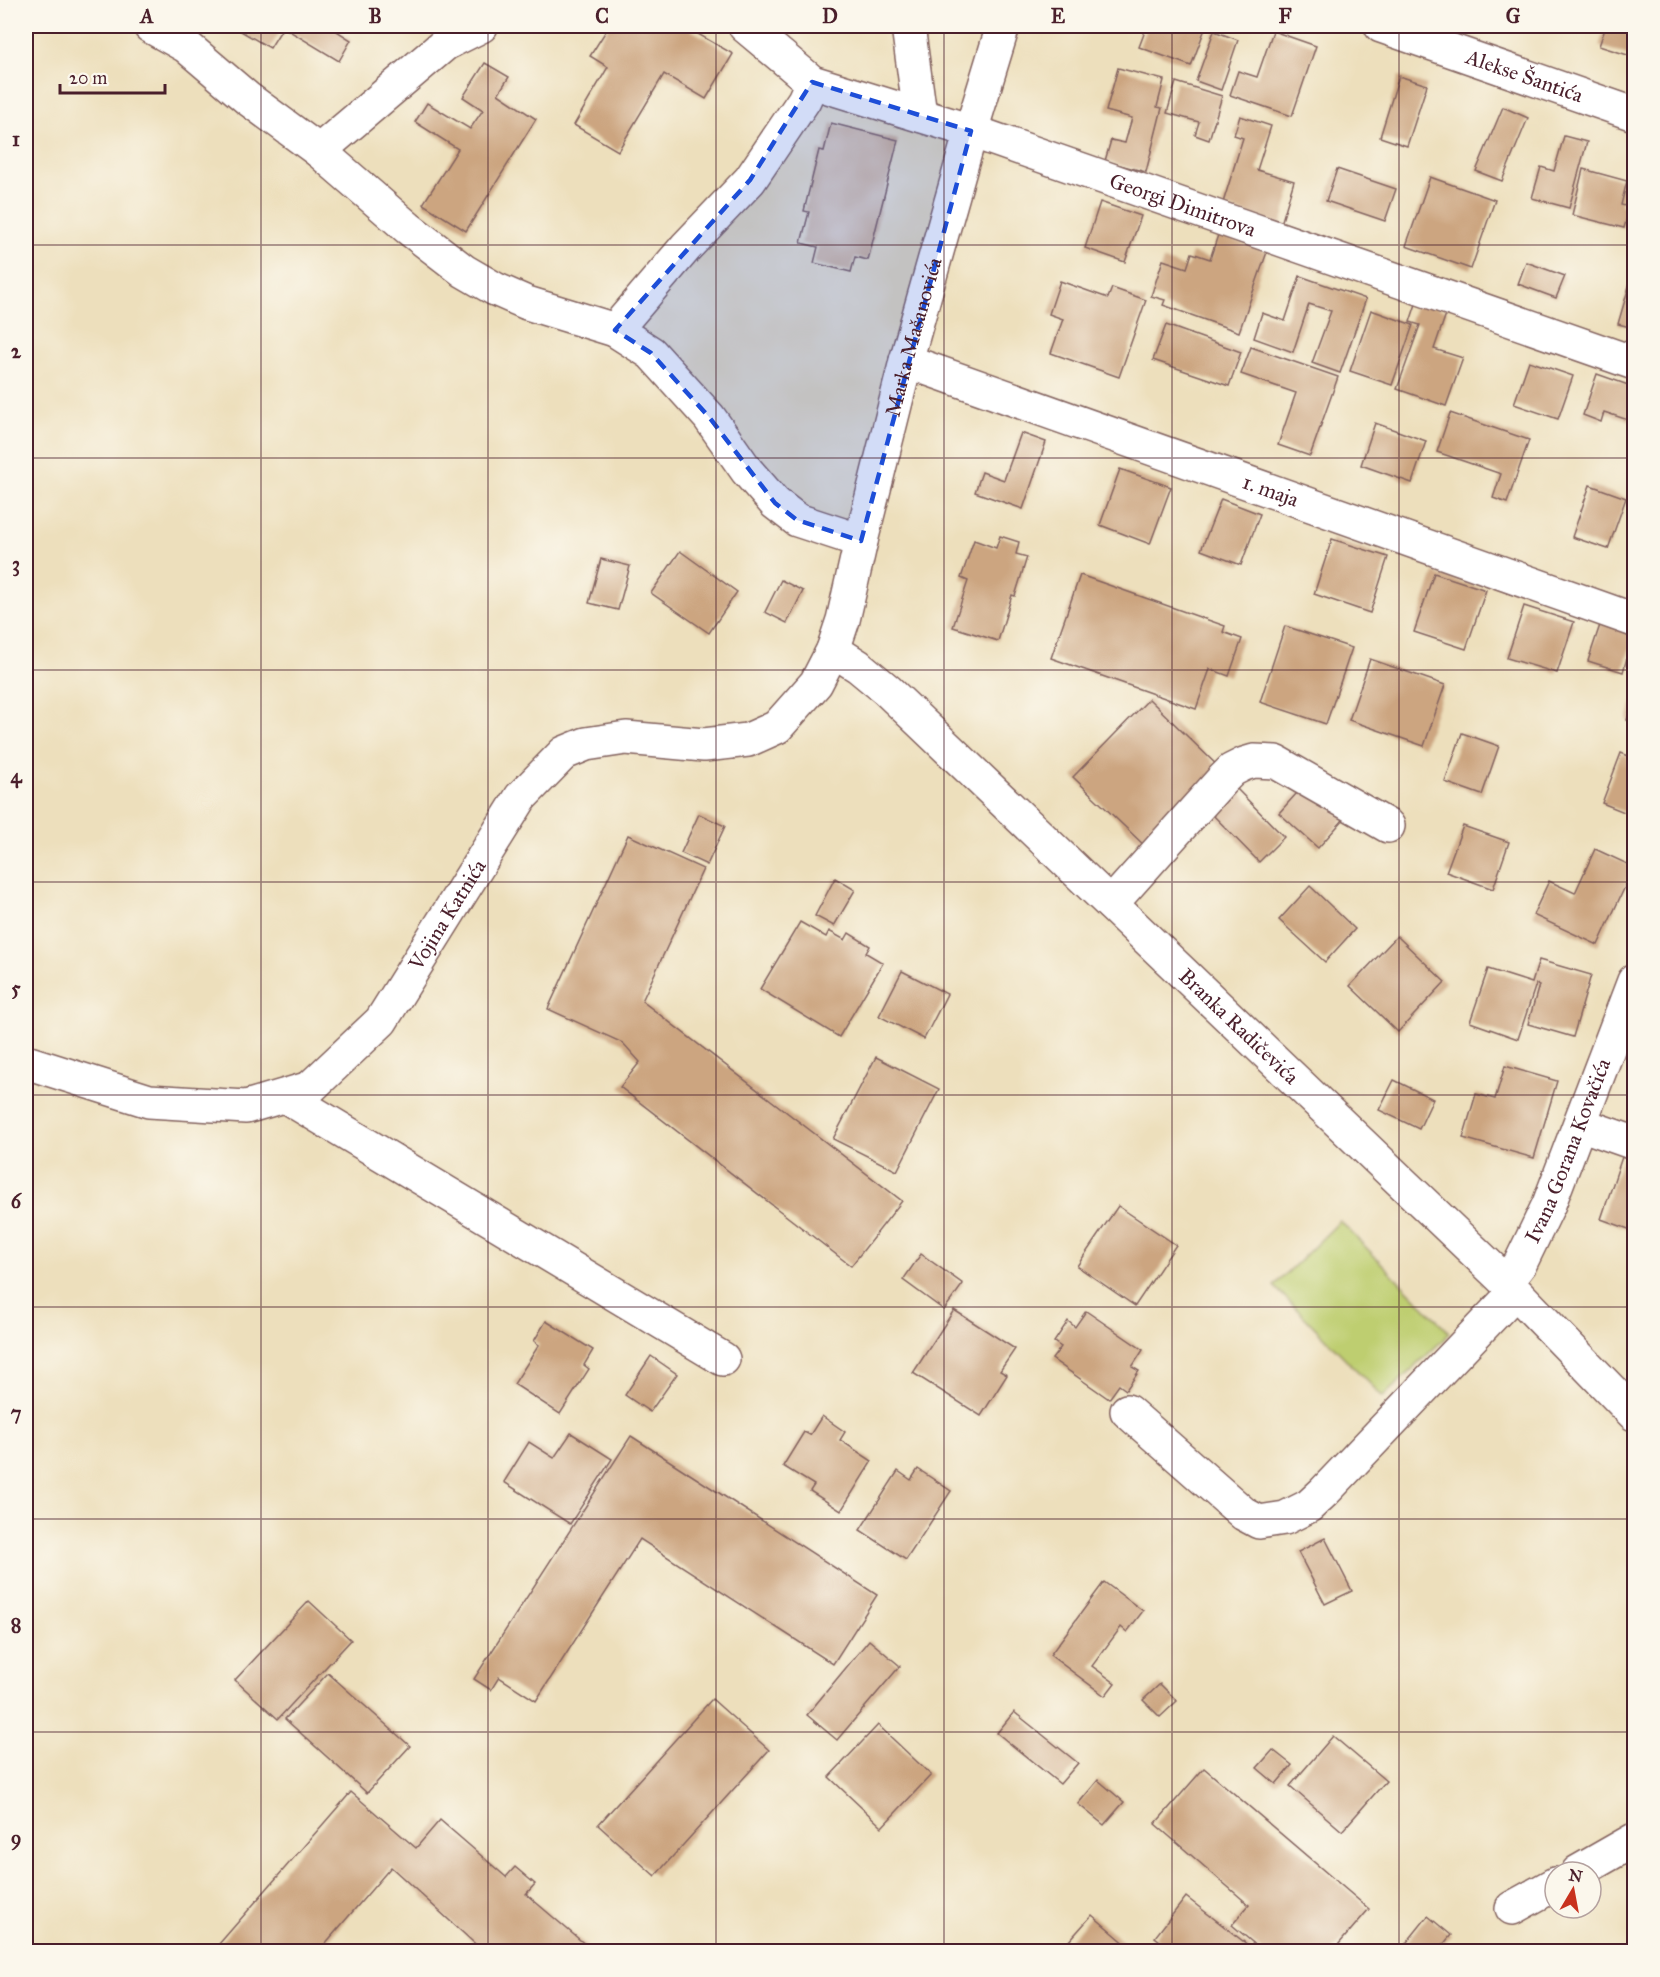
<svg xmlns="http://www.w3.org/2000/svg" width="1660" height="1977" viewBox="0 0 1660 1977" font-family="'IM FELL Great Primer',serif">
<rect width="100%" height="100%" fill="#fbf7ec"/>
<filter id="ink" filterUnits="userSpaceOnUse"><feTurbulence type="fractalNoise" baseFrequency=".0167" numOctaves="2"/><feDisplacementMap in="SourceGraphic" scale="12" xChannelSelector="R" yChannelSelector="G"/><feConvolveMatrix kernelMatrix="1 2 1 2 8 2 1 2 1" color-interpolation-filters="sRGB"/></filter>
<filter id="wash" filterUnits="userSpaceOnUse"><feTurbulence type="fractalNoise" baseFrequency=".008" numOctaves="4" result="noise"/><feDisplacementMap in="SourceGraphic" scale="24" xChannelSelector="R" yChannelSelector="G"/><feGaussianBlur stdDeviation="1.35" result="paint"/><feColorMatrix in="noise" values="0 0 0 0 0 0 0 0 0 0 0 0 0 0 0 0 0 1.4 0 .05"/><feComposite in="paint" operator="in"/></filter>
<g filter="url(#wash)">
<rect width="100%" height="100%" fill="#eddfbc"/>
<path fill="#bece70" stroke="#84764e" stroke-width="1.5" d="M1340 1221 1450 1333 1383 1397 1274 1286Z"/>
<g id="blocks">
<g fill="#cca580">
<path d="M232 26H329L351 40 339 61 283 27 270 48Z"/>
<path d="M609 26H693L691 30 733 54 706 99 664 74 618 151 574 125 608 67 590 56Z"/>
<path d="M1147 26 1158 27 1159 26H1206L1191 66 1139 47Z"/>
<path d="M1606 26H1634V57L1599 46Z"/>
<path d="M1214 31 1238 40 1221 90 1196 81Z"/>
<path d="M1273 31 1316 46 1292 116 1230 95 1238 71 1257 77Z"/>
<path d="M485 63 509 77 498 94 536 119 466 231 423 204 458 149 415 122 427 103 470 129 483 110 463 97Z"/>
<path d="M1118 68 1164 80 1157 107 1162 108 1146 172 1105 161 1111 140 1125 143 1132 118 1106 111Z"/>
<path d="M1399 76 1427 85 1407 146 1380 137Z"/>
<path d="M1176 82 1222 96 1209 140 1195 135 1199 122 1167 113Z"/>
<path d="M1503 107 1528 118 1502 181 1476 171Z"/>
<path d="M1240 116 1271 126 1257 170 1294 181 1281 224 1222 206 1243 138 1234 135Z"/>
<path d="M831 123 898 140 868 260 855 257 851 272 814 263 818 247 801 243 809 212 804 211 819 150 824 151Z"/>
<path d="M1564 136 1587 142 1569 208 1532 198 1541 167 1554 171Z"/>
<path d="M1337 169 1396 189 1385 221 1326 201Z"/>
<path d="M1583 169 1627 181 1621 205 1630 207 1624 228 1572 215Z"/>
<path d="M1430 177 1495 200 1471 269 1406 246Z"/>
<path d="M1100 202 1141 216 1125 262 1085 248Z"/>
<path d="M1218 235 1267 252 1239 332 1163 305 1165 300 1151 296 1163 260 1187 268 1192 253 1210 259Z"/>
<path d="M1526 262 1565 276 1556 298 1518 284Z"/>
<path d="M1634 269V328L1618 324Z"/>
<path d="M1300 276 1366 299 1340 373 1312 363 1331 311 1309 304 1293 352 1254 338 1262 313 1285 321Z"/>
<path d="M1060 281 1108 298 1112 288 1146 300 1119 377 1051 353 1063 319 1049 314Z"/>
<path d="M1417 301 1447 311 1434 349 1463 358 1446 406 1397 389 1420 325 1410 322Z"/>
<path d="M1371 310 1413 325 1392 385 1350 371Z"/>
<path d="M1166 325 1241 352 1229 386 1153 360Z"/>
<path d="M1251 347 1338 377 1310 456 1278 445 1296 393 1241 374Z"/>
<path d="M1529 361 1573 376 1558 419 1514 404Z"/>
<path d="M1597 374 1634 387V422L1604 412 1601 422 1583 415Z"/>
<path d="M1450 413 1529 440 1507 503 1493 498 1501 474 1437 452Z"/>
<path d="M1375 423 1426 441 1412 483 1361 465Z"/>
<path d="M1021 433 1046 442 1023 509 975 492 982 472 1004 480Z"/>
<path d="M1120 469 1171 487 1150 544 1100 525Z"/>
<path d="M1590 485 1626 498 1608 549 1572 537Z"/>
<path d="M1221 499 1260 514 1241 565 1201 550Z"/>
<path d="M1000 536 1019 542 1016 554 1027 557 1015 596 1012 595 998 641 953 627 968 581 961 578 974 540 996 548Z"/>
<path d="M1332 539 1388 557 1370 613 1314 594Z"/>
<path d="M680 551 737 592 709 633 651 593Z"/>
<path d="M601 559 630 566 618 610 589 603Z"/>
<path d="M1434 573 1486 590 1466 649 1414 632Z"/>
<path d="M1080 575 1225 626 1223 632 1242 639 1229 676 1210 669 1196 709 1051 658Z"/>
<path d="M781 580 803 591 787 623 765 612Z"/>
<path d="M1524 606 1574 622 1557 673 1507 658Z"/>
<path d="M1601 622 1634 633 1623 672 1588 661Z"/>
<path d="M1285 626 1352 648 1326 724 1260 702Z"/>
<path d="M1370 659 1445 685 1424 746 1349 720Z"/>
<path d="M1634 698V723L1627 720Z"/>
<path d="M1149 699 1224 772 1148 849 1073 777Z"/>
<path d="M1462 733 1499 746 1482 795 1445 782Z"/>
<path d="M1621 753 1634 758V816L1602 803Z"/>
<path d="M1305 784 1344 819 1318 848 1279 813Z"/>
<path d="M1235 787 1284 837 1259 862 1210 812Z"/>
<path d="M699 814 725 826 707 865 681 853Z"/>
<path d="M1463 826 1509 842 1493 889 1446 872Z"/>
<path d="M628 835 703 869 642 1001 902 1201 851 1266 620 1087 640 1062 623 1043 548 1009Z"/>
<path d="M1595 849 1634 867 1598 945 1533 915 1549 881 1575 893Z"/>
<path d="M835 878 855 890 834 926 815 916Z"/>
<path d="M1310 886 1355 929 1325 962 1279 920Z"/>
<path d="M800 922 826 937 829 931 845 940 849 933 870 946 866 953 883 963 839 1037 760 989Z"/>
<path d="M1397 936 1445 982 1398 1032 1350 986Z"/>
<path d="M1539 960 1591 975 1573 1037 1528 1024 1539 985 1536 984 1518 1039 1470 1022 1488 969 1532 983Z"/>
<path d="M902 971 947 994 924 1039 879 1016Z"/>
<path d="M876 1057 939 1089 897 1171 833 1139Z"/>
<path d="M1505 1066 1557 1081 1534 1158 1463 1138 1476 1094 1495 1099Z"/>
<path d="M1394 1080 1433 1099 1419 1129 1379 1110Z"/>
<path d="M1622 1157 1634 1162V1231L1601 1219Z"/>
<path d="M1118 1206 1176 1245 1135 1306 1077 1266Z"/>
<path d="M921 1254 963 1284 944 1310 903 1280Z"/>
<path d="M954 1310 1015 1349 1000 1371 1007 1375 981 1416 913 1373Z"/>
<path d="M1086 1311 1143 1350 1132 1367 1139 1371 1126 1390 1119 1385 1109 1399 1052 1359 1061 1347 1054 1342 1068 1321 1075 1327Z"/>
<path d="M546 1321 593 1350 584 1365 589 1369 560 1414 514 1384 539 1345 534 1341Z"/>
<path d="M651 1356 677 1374 650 1412 625 1395Z"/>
<path d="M822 1416 845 1432 840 1440 872 1461 841 1511 810 1491 814 1485 783 1466 804 1432 810 1435Z"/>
<path d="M571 1433 612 1459 570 1524 504 1482 529 1442 554 1458Z"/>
<path d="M631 1436 877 1595 833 1664 640 1539 536 1701 499 1677 491 1690 474 1679Z"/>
<path d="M918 1469 951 1491 906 1560 860 1530 898 1471 911 1480Z"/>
<path d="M1325 1538 1352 1591 1325 1604 1298 1552Z"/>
<path d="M1104 1582 1143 1611 1127 1632 1121 1627 1092 1666 1115 1683 1105 1696 1050 1655Z"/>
<path d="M309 1601 351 1640 278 1719 235 1680Z"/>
<path d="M869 1640 900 1666 837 1740 807 1715Z"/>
<path d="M328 1673 410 1746 367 1793 285 1719Z"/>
<path d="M1160 1684 1177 1701 1160 1717 1143 1700Z"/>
<path d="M712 1699 769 1750 655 1876 598 1825Z"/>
<path d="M1014 1712 1078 1763 1060 1784 997 1733Z"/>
<path d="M878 1725 931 1775 882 1827 829 1777Z"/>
<path d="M1333 1736 1386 1781 1342 1831 1290 1786Z"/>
<path d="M1273 1750 1292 1765 1276 1784 1257 1768Z"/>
<path d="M1204 1768 1369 1909 1332 1952H1264L1232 1925 1249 1905 1155 1824Z"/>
<path d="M1098 1780 1124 1802 1104 1825 1078 1804Z"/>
<path d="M351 1792 416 1848 440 1820 506 1877 515 1867 535 1884 526 1894 587 1946 582 1952H484L391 1867 318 1952H212Z"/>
<path d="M1186 1897 1257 1952H1174L1155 1937Z"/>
<path d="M1092 1915 1135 1952H1066L1073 1944 1069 1941Z"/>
<path d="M1428 1916 1451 1935 1437 1952H1399Z"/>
</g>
</g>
</g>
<g filter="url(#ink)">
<use href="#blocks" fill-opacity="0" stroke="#83625e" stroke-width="1.5"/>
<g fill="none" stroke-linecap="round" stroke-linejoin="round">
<g stroke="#83625e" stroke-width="36">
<g id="minor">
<path d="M150 26 186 46 247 98 319 151 408 228 464 271 495 289 527 303 615 330 651 353 709 417 747 471 775 503 797 520 861 541"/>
<path id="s1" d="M745 26 812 82 971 131 1634 363"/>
<path d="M908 26 920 115"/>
<path id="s2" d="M1381 26 1634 114"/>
<path d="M319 151 445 44 481 26"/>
<path d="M615 330 686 247 750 180 804 100 812 82"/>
<path id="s3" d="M906 361 1634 620"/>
<path id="s4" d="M833 650 858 666 887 690 1506 1282 1634 1414"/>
<path d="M1111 904 1222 780 1232 770 1244 764 1254 761 1276 762 1388 826"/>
<path id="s5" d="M26 1062 149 1101 246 1107 310 1088 381 1021 521 797 564 753 586 744 626 738 704 745 748 740 777 727 816 683 833 650 843 620 861 541 906 361 971 131 1003 26"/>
<path d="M285 1096 723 1359"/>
<path d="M1580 1124 1634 1143"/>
<path id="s6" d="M1506 1282 1520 1264 1549 1204 1634 981"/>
<path d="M1127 1411 1244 1514 1259 1522 1285 1518 1309 1506 1324 1492 1515 1292"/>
<path d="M1578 1872 1634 1840"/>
<path d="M1512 1908 1555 1884"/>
</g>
</g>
<use href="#minor" stroke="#fff" stroke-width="33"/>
</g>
</g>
<path fill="#1d4ed8" fill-opacity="0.2" stroke="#1d4ed8" stroke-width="4.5" stroke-dasharray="12 8" stroke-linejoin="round" d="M812 82 971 131 861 541 797 520 775 503 709 417 651 353 615 330 750 180Z"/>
<path fill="none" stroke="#4a1f2b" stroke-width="1.5" stroke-opacity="0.55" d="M261 26V1952M488 26V1952M716 26V1952M944 26V1952M1172 26V1952M1399 26V1952M26 245H1634M26 458H1634M26 670H1634M26 882H1634M26 1095H1634M26 1307H1634M26 1519H1634M26 1732H1634"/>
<g text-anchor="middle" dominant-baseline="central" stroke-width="4.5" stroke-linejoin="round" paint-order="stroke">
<g font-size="21" fill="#4a1f2b" stroke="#fbf7ec">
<text stroke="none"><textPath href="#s2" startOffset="152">Alekse Šantića</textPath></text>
<text stroke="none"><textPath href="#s1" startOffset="478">Georgi Dimitrova</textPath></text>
<text stroke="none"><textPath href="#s5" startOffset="1354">Marka Mašanovića</textPath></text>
<text stroke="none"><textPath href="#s3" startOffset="387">1. maja</textPath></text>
<text stroke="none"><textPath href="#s5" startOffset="516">Vojina Katnića</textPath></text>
<text stroke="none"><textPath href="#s4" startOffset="554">Branka Radičevića</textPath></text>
<text stroke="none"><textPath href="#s6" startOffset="146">Ivana Gorana Kovačića</textPath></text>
</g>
</g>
<rect width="1660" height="1977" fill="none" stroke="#fbf7ec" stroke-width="66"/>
<g transform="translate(1573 1890) rotate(10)"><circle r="28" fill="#fbf7ec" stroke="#b4a19f" stroke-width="1.5"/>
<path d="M0-4.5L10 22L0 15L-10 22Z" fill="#c8321e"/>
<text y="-9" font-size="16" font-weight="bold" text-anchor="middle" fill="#4a1f2b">N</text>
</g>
<path d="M60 84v9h105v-9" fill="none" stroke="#4a1f2b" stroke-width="3"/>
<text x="69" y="84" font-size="18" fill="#4a1f2b" stroke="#fbf7ec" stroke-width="4.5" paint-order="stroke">20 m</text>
<rect x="33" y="33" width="1594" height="1911" fill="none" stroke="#4a1f2b" stroke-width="2"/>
<g font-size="20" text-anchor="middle" font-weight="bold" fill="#4a1f2b">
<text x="147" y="23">A</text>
<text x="375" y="23">B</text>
<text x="602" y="23">C</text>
<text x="830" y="23">D</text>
<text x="1058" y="23">E</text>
<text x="1285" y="23">F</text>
<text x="1513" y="23">G</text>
<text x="16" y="146">1</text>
<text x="16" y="358">2</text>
<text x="16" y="571">3</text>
<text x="16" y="783">4</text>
<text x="16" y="995">5</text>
<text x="16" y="1208">6</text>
<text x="16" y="1420">7</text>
<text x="16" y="1632">8</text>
<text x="16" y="1845">9</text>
</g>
</svg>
